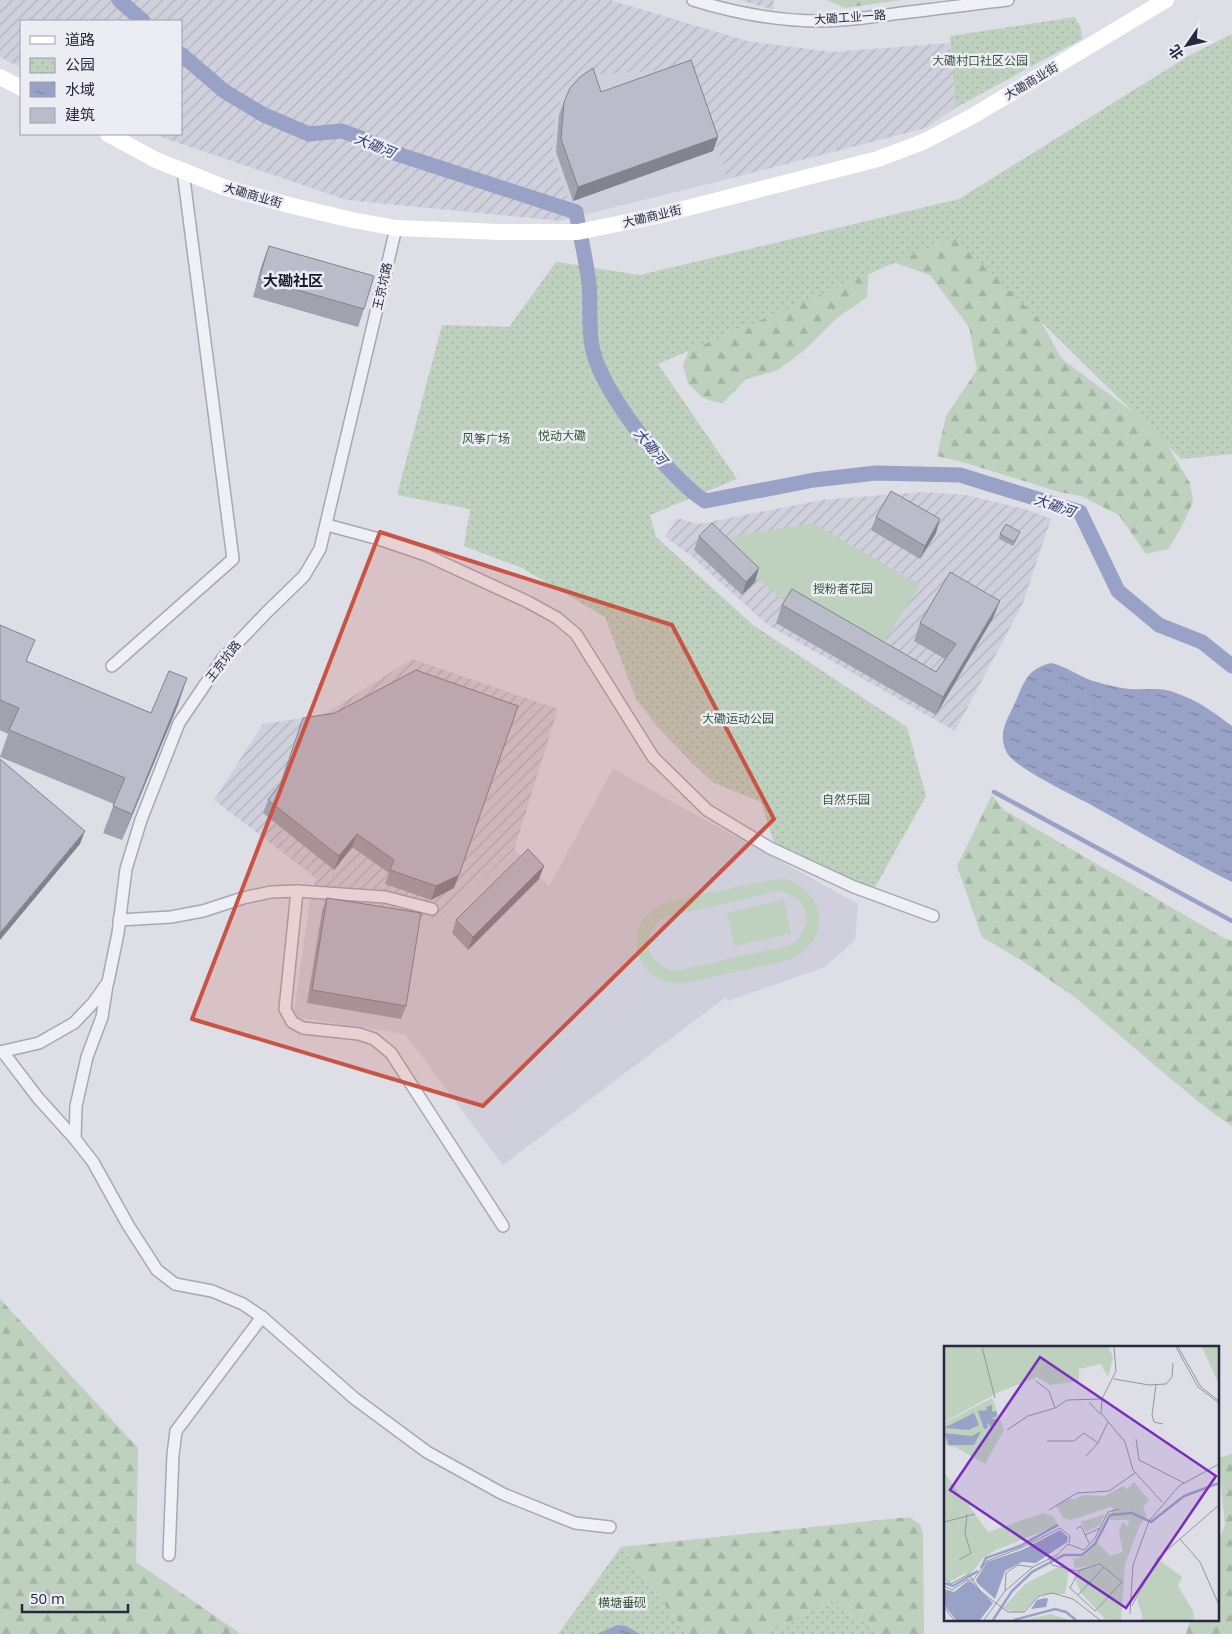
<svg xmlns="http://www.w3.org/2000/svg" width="1232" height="1634" viewBox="0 0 1232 1634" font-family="'Open Sans','Noto Sans SC',sans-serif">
<defs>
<pattern id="industrial-furrows" width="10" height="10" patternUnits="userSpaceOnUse" patternTransform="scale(1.25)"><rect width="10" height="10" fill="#cfd0db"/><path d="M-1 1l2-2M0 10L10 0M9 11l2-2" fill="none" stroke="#b2b3bd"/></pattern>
<pattern id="forest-firs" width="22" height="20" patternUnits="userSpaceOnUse" patternTransform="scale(1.25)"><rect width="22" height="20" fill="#bed0be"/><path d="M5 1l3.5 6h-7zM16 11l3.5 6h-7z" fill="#a3b3a4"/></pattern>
<pattern id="park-dots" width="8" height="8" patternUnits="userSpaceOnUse" patternTransform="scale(1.25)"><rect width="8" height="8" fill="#bed0be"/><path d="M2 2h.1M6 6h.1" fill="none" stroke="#a3b3a4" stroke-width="1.8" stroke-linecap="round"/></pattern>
<pattern id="water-ripples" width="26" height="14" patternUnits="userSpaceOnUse" patternTransform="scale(1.25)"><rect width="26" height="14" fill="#98a2c6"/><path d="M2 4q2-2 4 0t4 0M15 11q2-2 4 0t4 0" fill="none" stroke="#7c84a2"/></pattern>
</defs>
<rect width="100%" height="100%" fill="#dddee6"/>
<g fill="#cfd0db">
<path d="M688 68 728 179 574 217 551 153 555 114 562 99 572 87 590 75Z"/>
<path d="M613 769 858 904 855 940 825 967 728 1001 726 997 503 1165 405 1034 293 1017 310 900 440 920 515 850 549 886Z"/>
</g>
<g fill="url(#industrial-furrows)">
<path d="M0 0H610L747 41 831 52 950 43 955 108 926 128 728 179 688 69 590 75 572 87 562 99 555 114 552 153 574 217 560 221 347 200 164 138 156 134H181V21H21V68L0 57Z"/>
<path d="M740 0H774L773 10Z"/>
<path d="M921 492 966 495 1028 510 1051 519 1023 603 955 731 768 625 690 555 665 537 677 518 699 524 822 500Z"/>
<path d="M412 659 558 709 514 850 440 920 310 900 316 878 214 800 263 724 323 715Z"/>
</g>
<g fill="#bed0be" fill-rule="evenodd">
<path d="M813 523 920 585 876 655 786 604 716 540Z"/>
<path d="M779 878C827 886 834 943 788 960L686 983C632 988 617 921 667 902ZM779 891C809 896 816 927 791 945L676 971C646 966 639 934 664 917Z"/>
<path d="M784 900 791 933 734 946 727 913Z"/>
</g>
<g fill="url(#forest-firs)">
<path d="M827 0H901L845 8Z"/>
<path d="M942 213 1031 304 1062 359 1156 429 1168 446 1190 483 1193 502 1181 528 1168 549 1146 554 1119 515 1081 496 1059 492 966 463 937 456 946 416 977 370 969 327 930 275 887 260 869 267 867 297 837 318 806 349 778 370 746 379 723 403 714 402 702 397 688 383 683 365 690 348Z"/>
<path d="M992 795 1004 810 1224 938 1232 941V1126L1210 1111 1165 1074 1076 998 1024 962 982 937 957 866Z"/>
<path d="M0 1299 138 1448 136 1562 241 1634H0Z"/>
<path d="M1232 1454V1634H1186L1190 1620H1218V1542L1225 1525 1218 1458Z"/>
<path d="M909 1517 920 1524 923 1534 924 1634H879L877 1629 829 1602 765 1634H687L621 1547Z"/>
</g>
<g fill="url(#park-dots)">
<path d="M1075 17 1081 29 1082 39 955 108 950 36Z"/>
<path d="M1232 34V454L1181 459 955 237 658 364 737 479 650 515 656 537 753 625 907 727 926 796 873 891 775 846 761 802 714 783 693 764 655 724 636 699 605 617 522 568 464 546 470 509 397 495 442 325 509 327 556 262 640 275 959 199 1190 55Z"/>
<path d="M621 1547 687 1634H558Z"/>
<path d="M829 1602 877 1629 879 1634H765Z"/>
</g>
<g fill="url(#water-ripples)">
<path d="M1051 663C1067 666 1080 678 1097 682 1107 685 1119 688 1130 689 1145 690 1162 687 1176 693 1197 700 1215 713 1232 726V882C1182 857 1133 828 1084 801 1068 793 1015 767 1007 753 997 734 1007 720 1015 703 1024 682 1027 669 1051 663Z"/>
<path d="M617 1625 626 1626 640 1634H597Z"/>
</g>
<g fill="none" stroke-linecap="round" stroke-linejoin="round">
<path stroke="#98a2c6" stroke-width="4.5" d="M994 792 1232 921"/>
<g stroke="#98a2c6" stroke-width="15">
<path d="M119 0 143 21"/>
<path d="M181 54 224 91 264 115 309 134 342 131 361 138 382 149 576 212C580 235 586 259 589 283 591 304 588 332 593 351 603 393 669 478 705 501L814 480 876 473 960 475 1080 512 1118 591 1159 625 1202 642 1232 666"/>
</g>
<g stroke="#a6a8b3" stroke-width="14">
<g id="street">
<path d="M693 0C735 13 776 21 821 21 848 21 874 17 901 13 937 9 972 4 1008 0"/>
<path d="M327 525 379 539 426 555 528 602 557 618 576 634 653 757 707 810 770 848 854 887 933 916"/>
<path d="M112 666 233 559 183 171"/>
<path d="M297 891 285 1009 292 1022 303 1028 359 1034 374 1039 391 1053 503 1226"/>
<path d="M119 920 171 917 203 911 243 898 271 892 297 891 385 897 432 909"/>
<path d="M0 1052 39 1043 74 1023 93 1003 108 982 118 933 126 869 141 820 179 723 223 658 267 612 304 576 320 549 396 228"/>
<path d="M3 1052 38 1098 75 1139 93 1162 128 1225 157 1270 175 1284 212 1291 243 1304 262 1317 354 1398 427 1452 503 1494 575 1523 610 1527"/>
<path d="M75 1139 76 1106 87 1057 102 1017 107 985"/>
<path d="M169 1555 173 1455 176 1431 262 1317"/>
</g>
</g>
<use href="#street" stroke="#eff0f5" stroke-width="11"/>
<g stroke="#fff" stroke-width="16">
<path d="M0 77 21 88"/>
<path d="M108 134 156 160 223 187 289 205 352 220 396 228 500 232H578L656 216 878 159 923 142 971 117 1166 0"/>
</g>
</g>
<g fill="#a0a2ad">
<path d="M601 92 718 137 713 151 573 201 556 152 559 115 564 102Z"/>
<path d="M269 246 364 309 358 327 253 297 262 264Z"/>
<path d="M876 517 936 533 920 559 871 530Z"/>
<path d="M1000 534 1018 537 1013 546 999 539Z"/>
<path d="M699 536 755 582 742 595 694 550Z"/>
<path d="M782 605 936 672 945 659 914 641 920 623 993 618 936 715 776 623Z"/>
<path d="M0 625 27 661 151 713 178 705 122 840 103 833 114 804 0 757 8 734 0 730Z"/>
<path d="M281 783 454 888 431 900 385 884 389 873 352 847 334 870 263 813 268 800Z"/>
<path d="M539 879 468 950 452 933 456 920Z"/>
<path d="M327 898 406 1006 401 1019 307 1003 322 911Z"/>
</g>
<g fill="#82848d">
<path d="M718 137 713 151 573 201 578 187Z"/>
<path d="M940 519 936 533 920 559 925 546Z"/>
<path d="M759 568 755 582 742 595 746 582Z"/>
<path d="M1000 601 993 618 936 715 943 697Z"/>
<path d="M187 678 178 705 122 840 132 814Z"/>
<path d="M85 831 80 844 0 940V933Z"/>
<path d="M357 834 352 847 334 870 339 856Z"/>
<path d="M544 866 539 879 468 950 473 937Z"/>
<path d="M459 875 454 888 431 900 436 886Z"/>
</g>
<g fill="#babcc9" stroke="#82848d">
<path d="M691 60 718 137 578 187 561 139 564 102 570 88 580 77 593 68 601 92Z"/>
<path d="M269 246 374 276 364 309 259 279Z"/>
<path d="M891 491 940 519 925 546 876 517Z"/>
<path d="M712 523 759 568 746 582 699 536Z"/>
<path d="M1006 524 1020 532 1014 542 1000 534Z"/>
<path d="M950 572 1000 601 943 697 782 605 792 589 936 672 956 644 920 623Z"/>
<path d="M0 625 35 640 26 661 151 713 169 671 187 678 132 814 113 806 125 778 9 730 19 708 0 700Z"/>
<path d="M416 670 518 706 459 875 436 886 390 870 394 860 357 834 339 856 268 800 281 783 303 718 335 713Z"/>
<path d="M0 759 85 831 0 933Z"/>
<path d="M528 849 544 866 473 937 456 920Z"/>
<path d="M327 898 421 913 406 1006 312 990Z"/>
</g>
<path fill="#c95444" fill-opacity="0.2" stroke="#c95444" stroke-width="4" stroke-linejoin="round" d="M380 532 672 625 774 819 483 1106 192 1019Z"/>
<g text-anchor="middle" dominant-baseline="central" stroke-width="5" stroke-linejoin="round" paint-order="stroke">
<g font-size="12" fill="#27293c" stroke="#ecedf4">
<text transform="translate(850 17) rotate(-4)">大磡工业一路</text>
<text transform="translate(1031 81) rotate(-31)">大磡商业街</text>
<text transform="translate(253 195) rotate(16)">大磡商业街</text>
<text transform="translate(652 216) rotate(-13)">大磡商业街</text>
<text transform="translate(382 286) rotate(-77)">王京坑路</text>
<text transform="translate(223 661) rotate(-52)">王京坑路</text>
</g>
<g font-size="12" fill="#355737" stroke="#ecedf4">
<text x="980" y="60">大磡村口社区公园</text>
<text x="562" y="435">悦动大磡</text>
<text x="486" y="438">风筝广场</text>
<text x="843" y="588">授粉者花园</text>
<text x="738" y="718">大磡运动公园</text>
<text x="846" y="799">自然乐园</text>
<text x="622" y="1602">横塘垂砚</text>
</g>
<g font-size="14" font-style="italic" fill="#323d6e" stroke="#ecedf4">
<text transform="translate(375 145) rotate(22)">大磡河</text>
<text transform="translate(651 446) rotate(50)">大磡河</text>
<text transform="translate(1055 505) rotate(19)">大磡河</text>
</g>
<g font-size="15" font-weight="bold" fill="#191a2d" stroke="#ecedf4">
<text x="293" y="280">大磡社区</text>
</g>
</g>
<g transform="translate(944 1346)">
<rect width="275" height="275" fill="#dddee6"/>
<path d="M161 168 156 179 142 186 137 176Z" fill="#bed0be"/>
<path d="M0 1H165L169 12 164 31 157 18 135 23V35L106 39 93 31 53 47 0 76ZM258 1H275V38ZM60 84 41 118 11 101 32 106 39 102 41 85ZM0 126 18 151 26 155 25 160 44 186 99 167 109 170 114 179 52 204 38 213 27 228H20L5 236 0 231ZM178 176 185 181 180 216 131 222 129 213 140 210 154 197 166 210 179 206 175 187ZM217 215 238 231 234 240 249 265 250 274H196L199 272 193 254 209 220ZM114 221 125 224 121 248H97L78 266H70L59 262 81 238ZM107 268 125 274H81Z" fill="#bed0be"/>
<path d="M48 52 60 84 41 85 39 103 32 106 0 99V77ZM190 136 205 154 199 161 203 170 196 179 181 218 177 274H162L137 247 131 233 136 223 177 215 185 174H166L169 162 166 161 127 174 119 172 112 159 124 152 130 153 139 149 161 150 179 140 183 143Z" fill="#bed0be"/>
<path d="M48 59V66L52 65 53 70 47 73H52V78L47 81 43 76 44 82 40 83 34 65 43 64 42 61ZM30 67 35 79 25 84 2 82 0 86V82ZM37 85 30 99H5L0 87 28 90ZM116 184 124 191 123 196 92 217 78 216 61 225 51 253 33 237 32 234 43 216 78 204ZM24 235 28 236 49 257 36 274H12L0 259V243L10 246ZM101 252 104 253 102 261 87 263 93 254Z" fill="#98a2c6"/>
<path fill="none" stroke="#98a2c6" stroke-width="2.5" d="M37 222 42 212 76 200 114 179M0 237 9 240 34 225M49 274 68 245 88 226 120 209H138L151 198 166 169 188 167 207 176 240 150 275 137M70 274 111 263 122 266 132 274"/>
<path fill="none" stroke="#9496a2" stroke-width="1" d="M38 1 51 52M170 1 172 25 158 53 157 67 181 96 189 124 218 156M232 1 254 41 275 57M234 1 257 41 275 55M170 33 205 39 222 38 228 31 229 17M92 35 105 45 111 62M212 39 208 69 210 76 219 78M145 56 156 68M63 84 84 70 111 62 123 54 158 53M192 93 195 114 240 137M103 95H130L140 87 154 97M142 110 154 97 164 76M105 164 133 147 165 145 191 127M0 176 31 168M132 183 137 180 145 197M141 189 156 182M236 193 256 216 275 259M105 212 108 219 133 225 156 218 179 237M15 214 27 207 21 188 23 168M135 225 126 242 151 265 177 237M0 232 7 238 25 228 36 245 64 266H80L95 250 108 247 129 253 156 274M0 240 8 244 23 234H29L43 215 79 201 116 182 126 190 125 197M61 245 62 227 74 219 89 221M134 249 160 221M188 260 214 212 275 159M0 261 10 274M186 268 189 219 205 175 235 140 275 118M40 274 61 245 89 221 113 209 124 198 140 204 151 192 164 166 175 163"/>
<path fill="#7b2cbf" fill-opacity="0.15" stroke="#7b2cbf" stroke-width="2.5" d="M96 11 272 130 182 262 6 144Z"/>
<rect width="275" height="275" fill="none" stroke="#27293c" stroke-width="2.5"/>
</g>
<rect x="20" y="20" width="162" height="115" fill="#ecedf4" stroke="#9d9faa"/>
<rect x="30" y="36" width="25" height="8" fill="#ffffff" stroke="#9d9faa"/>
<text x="65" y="45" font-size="15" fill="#27293c">道路</text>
<rect x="30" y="58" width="25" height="15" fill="url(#park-dots)" stroke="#9d9faa"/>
<text x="65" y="70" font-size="15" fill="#27293c">公园</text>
<rect x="30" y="82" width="25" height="15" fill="url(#water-ripples)" stroke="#9d9faa"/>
<text x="65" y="95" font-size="15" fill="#27293c">水域</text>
<rect x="30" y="108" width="25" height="15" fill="#babcc9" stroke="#9d9faa"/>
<text x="65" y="120" font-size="15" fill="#27293c">建筑</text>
<g transform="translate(1187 45) rotate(236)" stroke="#ecedf4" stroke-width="4" paint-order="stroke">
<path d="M0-4L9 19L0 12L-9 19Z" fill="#27293c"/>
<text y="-8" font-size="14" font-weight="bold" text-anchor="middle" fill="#27293c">北</text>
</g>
<path d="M22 1604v8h106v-8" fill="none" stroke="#27293c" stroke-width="2.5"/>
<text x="30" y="1604" font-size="15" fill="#27293c" stroke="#ecedf4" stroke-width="4" paint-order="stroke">50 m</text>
</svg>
